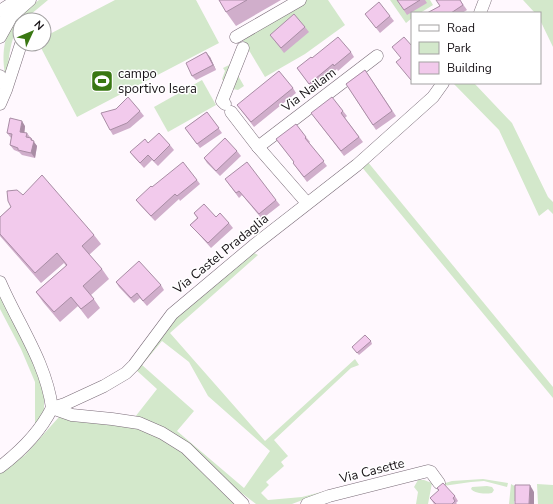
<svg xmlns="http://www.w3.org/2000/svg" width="553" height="504" viewBox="0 0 553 504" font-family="'Nunito Sans',sans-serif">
<rect width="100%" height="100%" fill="#fff8fe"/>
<g fill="#d3e8cb" fill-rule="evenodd">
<path d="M39 0H48L24 20H20C20 25 16 30 14 35 10 47 8 59 8 71L5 74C2 56 3 36 15 20 21 12 31 6 39 0Z"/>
<path d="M115 0H196L219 43 77 117 39 44H44V37Z"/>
<path d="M304 0H328L345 25 305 54 265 77 241 37Z"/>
<path d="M390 0H430L433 5 420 13H412V18L406 23Z"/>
<path d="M523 0H553V47L540 20V13H535Z"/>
<path d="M239 60 236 72 244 86 238 90 228 88 222 79 225 71 223 68Z"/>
<path d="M202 80 216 105 168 132 154 107Z"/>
<path d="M453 83H474L512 123 548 197 553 202V214L548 209 539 216 499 130Z"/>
<path d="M367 161 553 387V398L361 166Z"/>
<path d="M252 252 258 255 170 333 265 441 355 359 359 365 351 368 274 440 288 456 281 462 284 466 266 482 269 485 261 493 268 500 302 497 329 490 292 504H256L235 488 197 452 135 417 157 389 135 369 165 327ZM162 341 189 362 208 396 270 451 244 488 177 431 194 411 142 365Z"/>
<path d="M0 293 27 348 44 386V410L41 419 35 427V382L21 349 0 309Z"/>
<path d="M59 417 142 428 185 453 236 504H0V473L25 455Z"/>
<path d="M483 479 508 483 507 487 484 481 471 482 443 486 442 484 452 481Z"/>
<path d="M418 480H424L432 483 428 504H416L418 492 414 487Z"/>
<path d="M511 484 518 488 517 502 514 501V504H509Z"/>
<path d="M537 484 553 485V504H538Z"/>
<path d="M487 486 492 487 494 490 492 493C485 494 476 494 471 489L472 487Z"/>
</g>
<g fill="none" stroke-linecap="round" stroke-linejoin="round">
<g stroke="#796b77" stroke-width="13">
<g id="minor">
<path d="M0 11 17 0"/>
<path d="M480 13 485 0"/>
<path d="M0 24 13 15 30 0"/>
<path d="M0 37 10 19"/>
<path d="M236 37 300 0"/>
<path d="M0 76V83"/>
<path d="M0 104 6 90 21 44"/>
<path d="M225 104 222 101 243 48"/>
<path d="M231 112 258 147 307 203"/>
<path d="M258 147 377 56"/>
<path d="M0 282C18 324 46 362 52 408"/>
<path d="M52 408 72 415 112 419 139 423 162 433 186 448 243 504"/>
<path d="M0 467C21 451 40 432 52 408L65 404 104 386 126 373 134 365 172 314 253 246 357 165 433 97 443 83"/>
<path d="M307 504 329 496 428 471 431 472 439 483"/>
</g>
</g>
<use href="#minor" stroke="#fff" stroke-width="12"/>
</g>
<g fill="#d0aecb">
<path d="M219 0H281L236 26 226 12Z"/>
<path d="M397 0H425L427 3 407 15Z"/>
<path d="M460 0 467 10 462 13H427L440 6Z"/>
<path d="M365 14 390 16 394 21 380 33Z"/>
<path d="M305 27 309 32 284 53 270 35Z"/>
<path d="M351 52 354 57 338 71 337 69 312 88 297 68 312 58Z"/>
<path d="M210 57 216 70 196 80 192 76Z"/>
<path d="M365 70 396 116 376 130 346 84Z"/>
<path d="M293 88 296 93 254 127 237 105Z"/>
<path d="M140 111 144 116 130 128 113 135 110 130Z"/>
<path d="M343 111 347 116 345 118 363 142 344 156 315 118Z"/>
<path d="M207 112 222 133 200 148 185 128Z"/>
<path d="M25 126 24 133H27L30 137 31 138 37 146 35 158 22 155 19 152 14 150 10 145 11 138 7 133Z"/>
<path d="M306 137 310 142 309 143 327 166 307 182 293 163 294 162 276 139Z"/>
<path d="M148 143 170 145 174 150 158 166 152 160 144 168 134 157 130 152Z"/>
<path d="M237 151 241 156 220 176 207 163 204 158Z"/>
<path d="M225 179 276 200 280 205 262 219 242 195 239 198Z"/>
<path d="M197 180 200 184 180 201 179 199 155 221 140 205 136 200 152 187Z"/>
<path d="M23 195 94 235 101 244 89 255 102 269 109 279 91 295 100 308 88 319 78 306 60 322 43 302 36 292 66 266 64 263 41 283 0 236V217Z"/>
<path d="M194 213 216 217 229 223 233 228 211 248 194 229 190 225 197 218Z"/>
<path d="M116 282 161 285 164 290 147 306 140 298 134 303 119 287Z"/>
<path d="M371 341 372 344 359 355 352 347Z"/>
<path d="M455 496 458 501 456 503 457 504H434L430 498Z"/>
</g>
<g fill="#a98da5">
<path d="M206 52 210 57 216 70 213 65Z"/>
<path d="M22 121 25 126 24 137 20 132Z"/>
<path d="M31 138 37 146 35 158 31 153Z"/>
<path d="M530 485 534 492V504H529Z"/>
</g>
<g fill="#f2caec" stroke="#a98da5">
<path d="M219 0H247L226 12Z"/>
<path d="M397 0H420L404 10Z"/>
<path d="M436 0H460L463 5 451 13H427L440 6Z"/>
<path d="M379 2 390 16 376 28 365 14Z"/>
<path d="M294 14 305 27 281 48 270 35Z"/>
<path d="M338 37 351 52 334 66 333 64 309 84 297 68 311 57 312 58Z"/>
<path d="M404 37 412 46V79L411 80 396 62 401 58 392 47Z"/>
<path d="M206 52 213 65 192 76 186 63Z"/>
<path d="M365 70 392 111 373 125 346 84Z"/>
<path d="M279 71 293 88 251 122 237 105Z"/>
<path d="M128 97 140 111 127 123 110 130 101 113 116 109Z"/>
<path d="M332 97 343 111 341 113 359 137 341 151 311 113Z"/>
<path d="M207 112 219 128 197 144 185 128Z"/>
<path d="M10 118 22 121 20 132 27 133 26 137 31 138V140L34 141 31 153 18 150V148L10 145 12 134 7 133Z"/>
<path d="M296 124 306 137 305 138 324 161 304 177 293 163 294 162 276 139Z"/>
<path d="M159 133 170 145 154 161 148 155 140 163 130 152 145 139 148 143Z"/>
<path d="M225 138 237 151 216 171 204 158Z"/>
<path d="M183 162 197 180 177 196 175 194 151 216 136 200 151 186 152 187Z"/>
<path d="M247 162 276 200 259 214 239 191 236 193 225 179Z"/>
<path d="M42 175 94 235 82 246 102 269 83 286 94 299 81 309 71 297 54 312 36 292 67 265 57 253 35 273 0 234V217L11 207 8 201 7 191 17 190 23 195Z"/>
<path d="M204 204 216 217 220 213 229 223 208 243 190 225 198 218 194 213Z"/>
<path d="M139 261 161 285 143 301 137 293 131 298 116 282Z"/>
<path d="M365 335 371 341 357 353 352 347Z"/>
<path d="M443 483 455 496 453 498 455 501 452 504H436L430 498 439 490 437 488Z"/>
<path d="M515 485H530L529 504H515Z"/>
</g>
<defs>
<g id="stadium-square" transform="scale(1.15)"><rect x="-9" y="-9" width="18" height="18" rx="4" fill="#397712" stroke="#fff"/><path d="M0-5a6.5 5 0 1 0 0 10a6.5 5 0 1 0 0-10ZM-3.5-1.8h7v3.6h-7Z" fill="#fff"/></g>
</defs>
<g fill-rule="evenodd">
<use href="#stadium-square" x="102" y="81"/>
</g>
<g text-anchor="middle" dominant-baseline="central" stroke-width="3" stroke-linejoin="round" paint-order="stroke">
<g font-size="13" fill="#181317" stroke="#fff" text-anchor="start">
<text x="118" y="74">campo<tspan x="118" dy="15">sportivo Isera</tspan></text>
</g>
<g font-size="13" fill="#181317" stroke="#fff">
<text transform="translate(309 90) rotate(-37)">Via Nailam</text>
<text transform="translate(221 254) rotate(-39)">Via Castel Pradaglia</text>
<text transform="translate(372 471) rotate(-14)">Via Casette</text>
</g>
</g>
<rect x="411" y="12" width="130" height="72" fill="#ffffff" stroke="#a3a1a2"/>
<rect x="419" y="25" width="20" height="6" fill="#ffffff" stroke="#a3a1a2"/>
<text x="447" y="32" font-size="12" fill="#181317">Road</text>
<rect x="419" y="42" width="20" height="12" fill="#d3e8cb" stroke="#a3a1a2"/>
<text x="447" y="52" font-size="12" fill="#181317">Park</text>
<rect x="419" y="62" width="20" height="12" fill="#f2caec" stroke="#a3a1a2"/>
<text x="447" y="72" font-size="12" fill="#181317">Building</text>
<g transform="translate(32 32) rotate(46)"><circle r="19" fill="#ffffff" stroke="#a3a1a2"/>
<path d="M0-3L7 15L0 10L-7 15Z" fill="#397712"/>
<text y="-6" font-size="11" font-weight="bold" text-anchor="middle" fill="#181317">N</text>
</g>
</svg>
